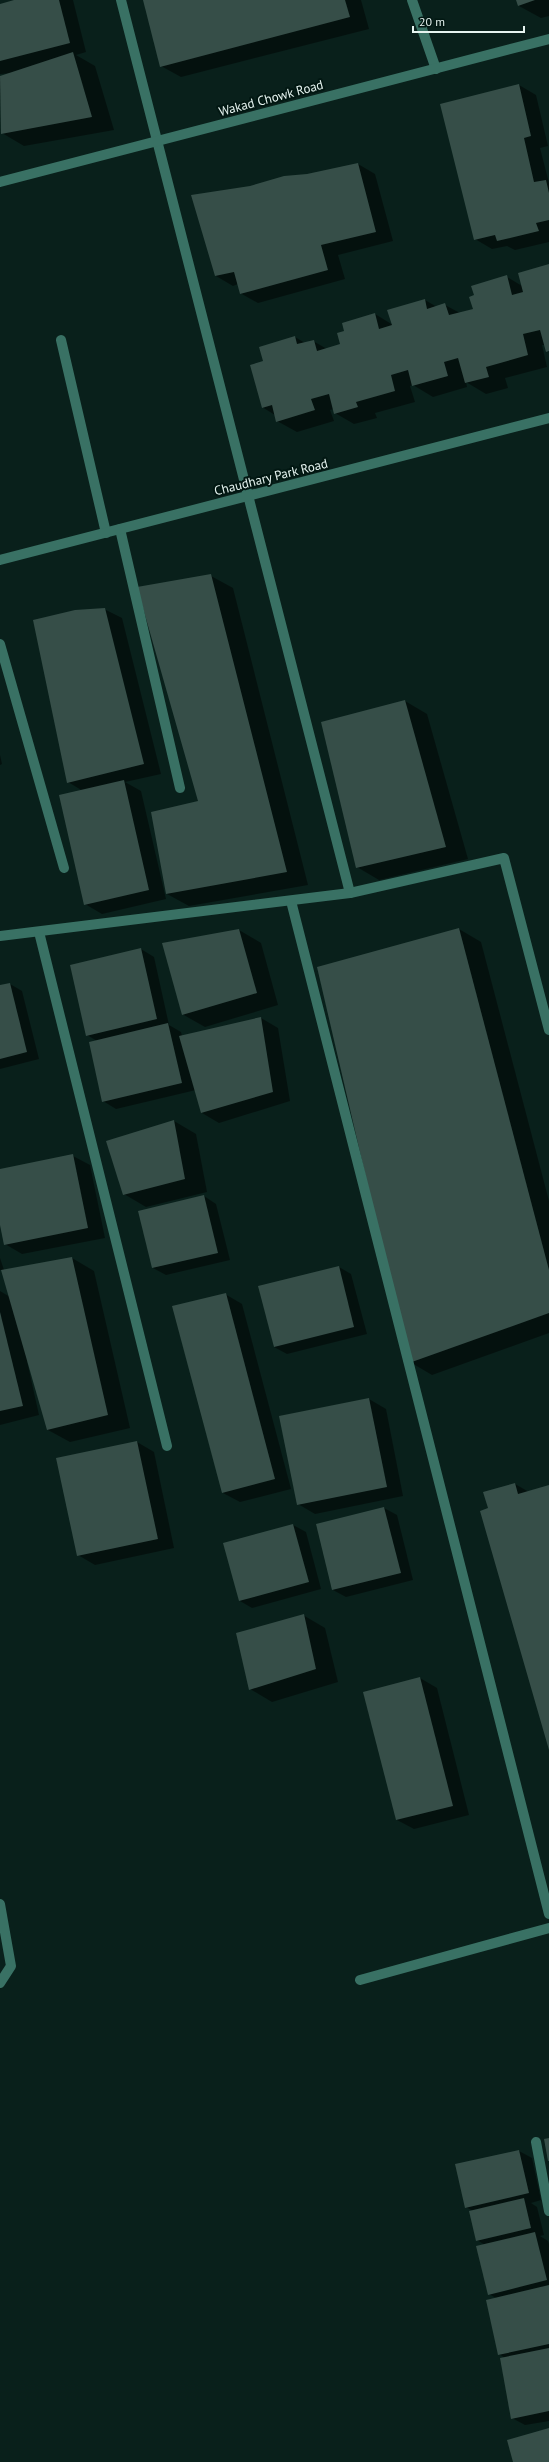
<svg xmlns="http://www.w3.org/2000/svg" width="549" height="2462" viewBox="0 0 549 2462" font-family="'PT Sans',sans-serif">
<rect width="100%" height="100%" fill="#09201b"/>
<g fill="#0007">
<path d="M18 0H73L86 52 76 55 95 66 114 130 24 146 2 133 0 77 13 73 0 74V5Z"/>
<path d="M144 0H361L369 29 181 77 161 66Z"/>
<path d="M517 0H549V16L541 18 519 6Z"/>
<path d="M519 85 536 95 548 146 540 148 549 183V242L515 250 507 246 492 249 475 239Z"/>
<path d="M358 164 375 174 393 241 338 255 345 279 258 303 240 293 238 284 233 286 216 276 250 187Z"/>
<path d="M549 265V352L545 345H542L547 367 505 378 508 388 486 394 466 382 467 387 433 397 413 385 410 386 415 402 375 413 377 418 354 424 335 413 334 409 330 410 334 421 297 432 277 421 275 415 262 407 264 362 295 337 305 343 313 341 327 349 342 345 345 332 375 314 393 325 425 300 437 307 445 305 460 313 474 309 507 277 522 286Z"/>
<path d="M211 576 233 588 308 885 189 906 167 894 199 802Z"/>
<path d="M104 609 122 618 161 774 125 782 141 791 166 899 102 914 85 904 83 791 68 782Z"/>
<path d="M405 701 427 714 468 859 379 880 357 867Z"/>
<path d="M0 755 2 764 0 765Z"/>
<path d="M459 929 481 942 549 1201V1333L432 1375 410 1362Z"/>
<path d="M239 930 261 943 278 1005 205 1027 182 1014Z"/>
<path d="M141 949 154 957 169 1025 181 1032 182 1036 261 1018 278 1028 290 1101 219 1123 202 1113 196 1090 116 1109 103 1101 97 1041 87 1035Z"/>
<path d="M10 984 22 991 39 1059 0 1069V986Z"/>
<path d="M174 1121 196 1134 207 1192 146 1207 124 1194Z"/>
<path d="M73 1156 90 1165 105 1238 22 1254 5 1244 0 1220V1170Z"/>
<path d="M204 1196 216 1204 230 1260 166 1275 153 1268Z"/>
<path d="M0 1258 4 1270 72 1258 94 1271 130 1428 70 1442 48 1430 28 1361H27L39 1415 0 1425V1291L10 1297 2 1270H0Z"/>
<path d="M339 1267 351 1274 367 1334 287 1354 274 1347Z"/>
<path d="M225 1294 242 1304 291 1489 240 1502 223 1493Z"/>
<path d="M369 1399 386 1409 403 1496 315 1514 298 1504Z"/>
<path d="M137 1442 154 1452 174 1548 95 1565 78 1555Z"/>
<path d="M515 1484 529 1492 549 1486V1748L489 1509Z"/>
<path d="M384 1508 397 1515 413 1580 346 1597 333 1590Z"/>
<path d="M293 1525 306 1532 321 1589 252 1608 240 1601Z"/>
<path d="M303 1615 325 1628 338 1682 272 1702 250 1689Z"/>
<path d="M420 1678 437 1688 469 1815 414 1829 397 1820Z"/>
<path d="M519 2151 532 2158 541 2200 531 2203 537 2207 544 2235 540 2236 548 2241 549 2244V2421L525 2425 512 2418 505 2358 499 2354 496 2298 489 2294 485 2245 477 2240 473 2211 466 2207Z"/>
</g>
<g fill="#364e48">
<path d="M14 0H59L70 43 0 61V4Z"/>
<path d="M143 0H345L350 17 160 67Z"/>
<path d="M516 0H535L518 6Z"/>
<path d="M73 52 92 117 1 134 0 76Z"/>
<path d="M519 84 531 136 524 138 534 182 546 180 549 193V220L536 223 539 231 497 241 495 235 474 240 440 104Z"/>
<path d="M358 163 376 232 321 245 328 270 240 294 234 272 215 276 191 195 250 186 284 176 307 174Z"/>
<path d="M549 264V351L546 352 540 330 523 334 528 355 486 367 489 377 465 383 458 358 444 362 448 376 412 386 408 370 391 375 395 391 356 402 358 407 334 414 329 394 311 399 315 410 276 422 272 405 262 408 250 365 263 361 259 347 295 336 297 344 314 340 317 351 340 344 337 333 344 331 342 323 375 313 379 329 392 325 387 310 425 299 427 309 445 303 449 315 473 309 469 297 474 295 471 286 507 275 512 295 523 292 518 273Z"/>
<path d="M211 574 287 872 166 894 151 812 198 801 137 587Z"/>
<path d="M105 608 144 764 67 783 33 620 75 610Z"/>
<path d="M405 700 446 847 356 868 321 722Z"/>
<path d="M124 780 149 890 84 905 59 795Z"/>
<path d="M459 928 549 1270V1313L409 1363 317 967Z"/>
<path d="M239 929 257 993 182 1015 162 943Z"/>
<path d="M141 948 157 1019 86 1036 70 965Z"/>
<path d="M10 983 27 1052 0 1059V985Z"/>
<path d="M261 1017 273 1092 201 1113 179 1036Z"/>
<path d="M168 1023 182 1083 102 1102 89 1042Z"/>
<path d="M174 1120 185 1179 123 1195 106 1141Z"/>
<path d="M73 1154 88 1228 4 1245 0 1225V1169Z"/>
<path d="M204 1195 218 1253 152 1268 138 1211Z"/>
<path d="M72 1257 108 1415 47 1430 1 1270Z"/>
<path d="M339 1266 354 1327 274 1347 258 1286Z"/>
<path d="M226 1293 275 1479 222 1493 172 1306Z"/>
<path d="M0 1312 23 1406 0 1411Z"/>
<path d="M369 1398 387 1487 297 1505 279 1416Z"/>
<path d="M137 1441 158 1539 77 1556 56 1458Z"/>
<path d="M515 1483 518 1494 549 1485V1750L480 1511 488 1508 483 1492Z"/>
<path d="M384 1507 401 1573 332 1590 316 1524Z"/>
<path d="M293 1524 309 1582 239 1601 223 1543Z"/>
<path d="M304 1614 316 1669 249 1690 236 1633Z"/>
<path d="M420 1677 453 1806 396 1820 363 1692Z"/>
<path d="M549 2138V2161H548L544 2139Z"/>
<path d="M519 2150 529 2193 465 2208 455 2164Z"/>
<path d="M524 2198 531 2228 476 2241 469 2211Z"/>
<path d="M535 2232 547 2280 488 2295 476 2246Z"/>
<path d="M549 2285V2344L498 2355 486 2300Z"/>
<path d="M549 2348V2411L511 2419 500 2358Z"/>
<path d="M549 2428V2462H513L507 2440Z"/>
</g>
<g fill="none" stroke-linecap="round" stroke-linejoin="round">
<path stroke="#397164" stroke-width="10" d="M61 340 106 533"/>
<g stroke="#397164" stroke-width="10">
<path d="M121 0 350 893"/>
<path d="M412 0 436 69"/>
<path d="M0 182 549 39"/>
<path d="M120 529 180 788"/>
<path d="M0 644 64 868"/>
<path d="M291 901 549 1914"/>
<path d="M39 932 167 1446"/>
<path d="M0 936 350 893 504 858 549 1030"/>
<path d="M0 1904 11 1966 0 1983"/>
<path d="M360 1980 549 1928"/>
<path d="M536 2142 549 2211"/>
</g>
<path stroke="#397164" stroke-width="10" d="M0 560 549 418"/>
</g>
<g text-anchor="middle" dominant-baseline="central" stroke-width="4" stroke-linejoin="round" paint-order="stroke">
<g font-size="13" fill="#e6f4f0" stroke="#021712">
<text transform="translate(271 98) rotate(-15)">Wakad Chowk Road</text>
<text transform="translate(271 477) rotate(-14)">Chaudhary Park Road</text>
</g>
</g>
<path d="M413 26v6h111v-6" fill="none" stroke="#e6f4f0" stroke-width="2"/>
<text x="419" y="26" font-size="12" fill="#e6f4f0" stroke="#021712" stroke-width="3" paint-order="stroke">20 m</text>
</svg>
